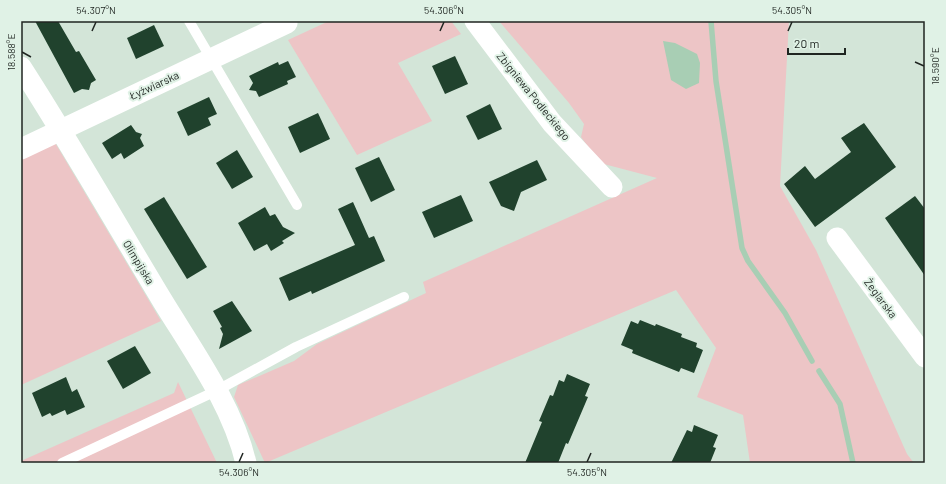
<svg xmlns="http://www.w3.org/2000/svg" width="946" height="484" viewBox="0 0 946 484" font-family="Barlow,sans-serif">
<rect width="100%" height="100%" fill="#d3e5d8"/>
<g fill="#edc5c6">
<path d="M329 21H451L461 34 398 63 432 121 357 155 288 40Z"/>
<path d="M499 21H789L780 186 816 250 907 454 914 463H750L743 415 697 397 716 348 676 290 265 463 234 397 238 385 294 361 317 344 426 293 423 282 657 178 600 163 581 137 584 124 569 103Z"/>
<path d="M54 141 161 321 21 385V158Z"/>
<path d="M178 382 217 463H21V461L174 393Z"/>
</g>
<path fill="#a8ceb4" d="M663 41 675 43 697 54 700 63 699 83 686 89 671 80Z"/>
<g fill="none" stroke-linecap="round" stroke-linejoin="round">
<g stroke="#a8ceb4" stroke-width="5.5">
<path d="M711 21 716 81 742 248 748 261 785 313 812 361"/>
<path d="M819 371 840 404 853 463"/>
</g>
</g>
<g fill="#20422d">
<path d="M35 21H58L76 52 79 51 96 80 91 83 89 90 82 89 74 93Z"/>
<path d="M154 25 164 46 136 59 127 38Z"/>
<path d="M455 56 468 84 445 94 432 66Z"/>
<path d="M288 61 296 77 287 81 288 84 259 97 256 91 249 90 253 83 249 76 278 62 279 65Z"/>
<path d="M209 97 217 114 208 118 211 125 188 136 177 112Z"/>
<path d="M490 104 502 129 478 140 466 116Z"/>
<path d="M318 113 330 139 300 153 288 127Z"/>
<path d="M864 123 896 167 815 227 784 184 805 166 815 179 851 152 841 138Z"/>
<path d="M131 125 136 132 142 134 140 138 144 146 124 159 121 153 112 159 102 143Z"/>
<path d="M237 150 253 177 232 189 216 163Z"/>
<path d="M379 157 395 190 371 202 355 168Z"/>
<path d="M537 160 547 180 521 192 514 211 501 206 489 182Z"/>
<path d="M461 195 473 221 434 238 422 212Z"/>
<path d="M915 196 925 209V276L885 218Z"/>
<path d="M164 197 207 267 187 279 144 209Z"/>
<path d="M353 202 369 238 374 236 385 261 312 294 311 291 289 301 279 278 355 245 338 209Z"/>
<path d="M265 207 270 216 275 214 283 227 295 233 282 241 284 243 271 251 267 244 254 251 238 223Z"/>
<path d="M232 301 252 331 219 349 223 334 220 328 222 327 213 311Z"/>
<path d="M640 320 655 326 656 324 682 334 681 337 697 343 696 347 703 350 694 373 681 368 679 372 632 353 633 350 621 345 631 321 638 324Z"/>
<path d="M135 346 151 373 123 389 107 361Z"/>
<path d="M567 374 590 384 585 396 588 397 568 444 566 443 558 463H525L542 422 539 421 550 395 553 396 559 380 564 382Z"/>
<path d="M66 377 72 392 77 389 85 407 67 415 65 410 52 416 50 413 42 417 32 393Z"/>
<path d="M694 425 718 435 713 447 716 448 710 463H671L687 430 692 432Z"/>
</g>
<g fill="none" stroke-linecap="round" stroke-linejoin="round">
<g stroke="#fff" stroke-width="10">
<path d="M189 21 297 205"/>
<path d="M62 463 216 391 296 347 404 297"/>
</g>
<g stroke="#fff" stroke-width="21">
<path d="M475 21 552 123 612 187"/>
<path d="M21 67C70 143 115 222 162 300 193 351 232 404 246 463"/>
<path d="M21 149 287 23"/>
<path d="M837 238 925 357"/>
</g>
</g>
<path fill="none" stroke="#1f2521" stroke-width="1.5" d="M92 31 96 22M440 31 444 22M788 31 792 22M22 52 31 57M915 62 924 66M239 462 243 453M587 462 591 453"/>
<g text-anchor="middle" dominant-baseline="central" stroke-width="4" stroke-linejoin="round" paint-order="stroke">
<g font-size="11" fill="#1f2521" stroke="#e0f2e6">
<text transform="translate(154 85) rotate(-25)">Łyżwiarska</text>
<text transform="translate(534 96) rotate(51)">Zbigniewa Podleckiego</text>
<text transform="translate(139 262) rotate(59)">Olimpijska</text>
<text transform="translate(881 298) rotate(53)">Żeglarska</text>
</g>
</g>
<rect width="946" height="484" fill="none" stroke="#e0f2e6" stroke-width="44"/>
<path d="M788 48v6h57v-6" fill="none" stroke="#1f2521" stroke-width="2"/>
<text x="794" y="48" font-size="12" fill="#1f2521" stroke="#e0f2e6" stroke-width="3" paint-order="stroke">20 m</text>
<rect x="22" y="22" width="902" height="440" fill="none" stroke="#1f2521" stroke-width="1.5"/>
<g font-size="10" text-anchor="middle" fill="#1f2521">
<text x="96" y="14">54.307°N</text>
<text x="444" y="14">54.306°N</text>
<text x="792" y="14">54.305°N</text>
<text transform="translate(11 52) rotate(-90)" y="4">18.588°E</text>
<text transform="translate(935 66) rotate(-90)" y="4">18.590°E</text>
<text x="239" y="476">54.306°N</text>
<text x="587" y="476">54.305°N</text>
</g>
</svg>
